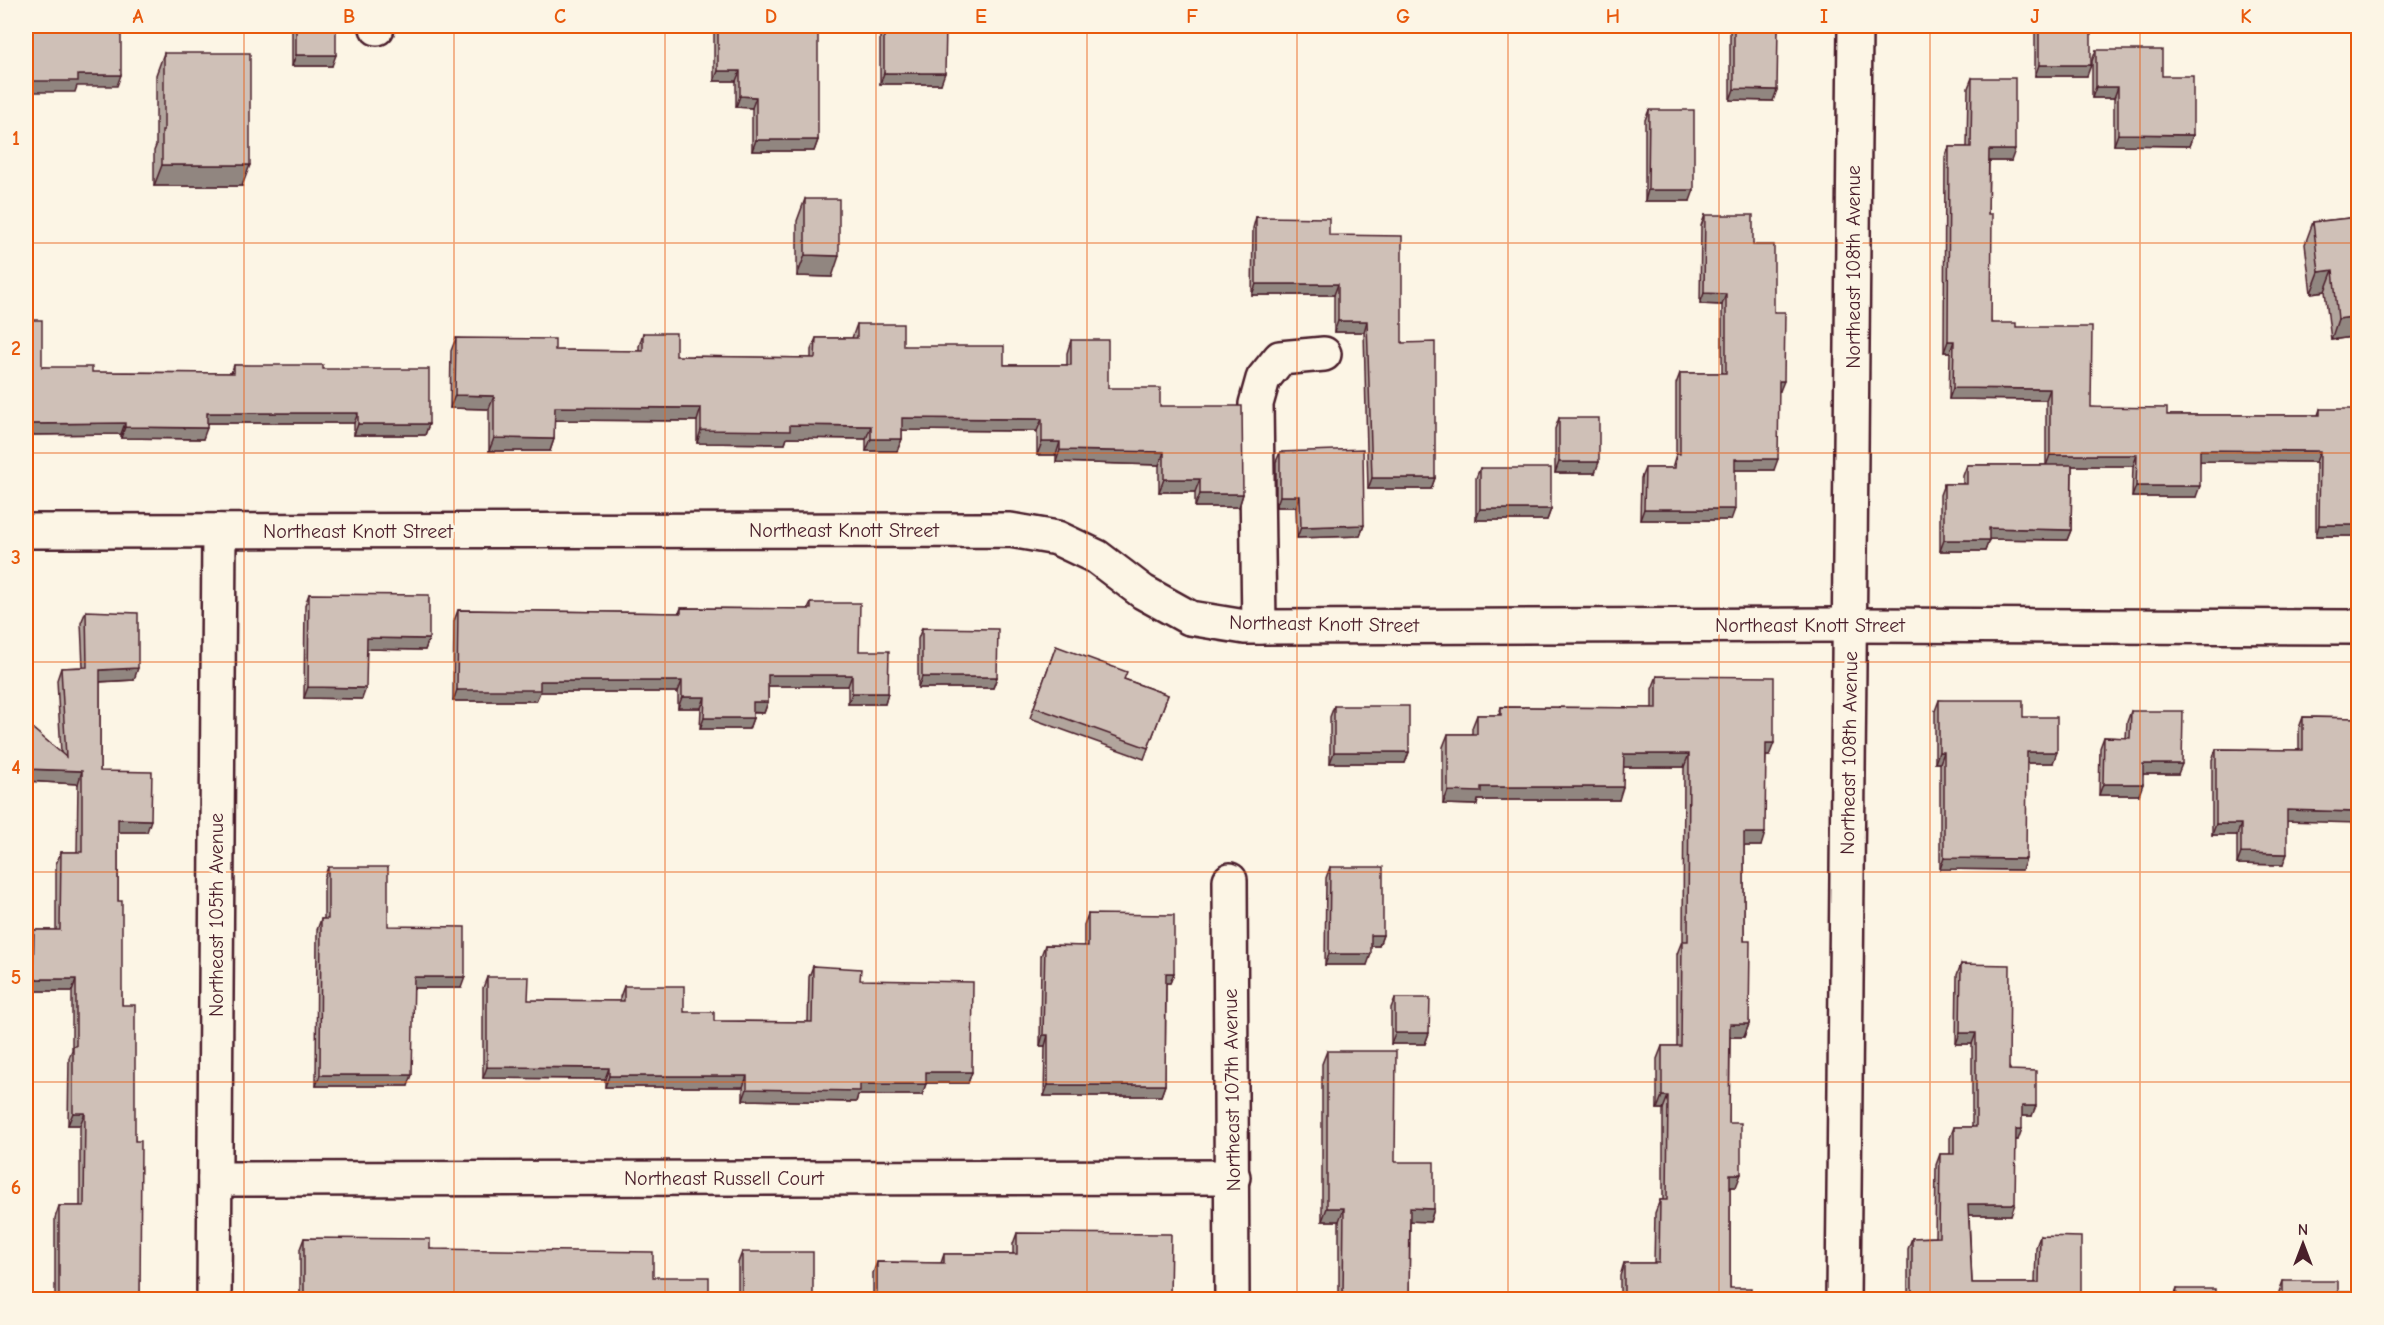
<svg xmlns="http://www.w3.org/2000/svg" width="2384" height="1325" viewBox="0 0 2384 1325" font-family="'Comic Neue',sans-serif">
<rect width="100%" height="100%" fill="#fcf5e5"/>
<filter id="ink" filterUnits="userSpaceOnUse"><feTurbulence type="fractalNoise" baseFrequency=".0167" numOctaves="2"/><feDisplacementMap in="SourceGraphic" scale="12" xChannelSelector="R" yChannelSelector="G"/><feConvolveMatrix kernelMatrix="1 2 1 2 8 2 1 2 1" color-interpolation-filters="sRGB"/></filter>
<g filter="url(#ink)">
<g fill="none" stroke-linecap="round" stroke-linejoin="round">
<g stroke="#4a1f2b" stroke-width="38">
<g id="minor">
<path d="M377 28V26"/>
<path d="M26 531 1010 530 1057 538 1097 557 1143 592 1190 618 1245 627 1850 625 2358 627"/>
<path d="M1259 627 1256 404 1263 379 1280 358 1324 354"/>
<path d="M1230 880 1232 1300"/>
<path d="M215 1179 1233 1177"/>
<path d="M214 1300 219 531"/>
<path d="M1843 1300 1855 26"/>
</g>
</g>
<use href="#minor" stroke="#fcf5e5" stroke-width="33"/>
</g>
<g fill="#b2a59d" stroke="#4a1f2b" stroke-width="1.5">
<path d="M292 26H336L332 66H292Z"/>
<path d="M715 26H802V34L818 140 814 151H752V108L736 107V81H714V30Z"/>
<path d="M880 26H946L941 84H880Z"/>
<path d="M1730 26H1778L1773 101 1730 100Z"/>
<path d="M2035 26H2091L2087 76H2035Z"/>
<path d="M2096 50 2162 76 2193 135 2189 146 2114 145V98H2092V61Z"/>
<path d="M164 53 242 186H154V151L156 146V75Z"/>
<path d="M1972 78 2011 161H1989L1988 214 1991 323 2016 327 2091 407 2167 415H2318L2320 409 2354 536H2316V462L2200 461 2196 497H2132L2133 466H2072L2071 530 2067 540 1989 539 1985 551H1940V495L1944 484H1963V476L1967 465H2046V400L1949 399 1950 352H1944L1945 158 1949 147H1967L1968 88Z"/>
<path d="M1649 110 1690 201H1645V120Z"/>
<path d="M805 199 832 277 797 276V221Z"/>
<path d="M1705 215 1753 245 1774 312 1780 391H1778L1774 470H1735L1731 520H1640L1641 478 1645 468H1672L1676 454V384L1680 373H1722V305L1700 304 1701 226Z"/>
<path d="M1256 217 1329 235 1402 343 1435 478 1431 489H1368L1364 332H1334V295H1252L1253 228Z"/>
<path d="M2358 217V336L2331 340 2325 291 2311 293 2305 244 2313 222Z"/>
<path d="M26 320 42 367 92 372 231 373 234 365 323 369 429 424 425 435H354V423H207L203 439 121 438V434L26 435Z"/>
<path d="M857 324 903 346 1004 365H1067V353L1071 340 1108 388 1160 406 1243 494 1239 507H1195V492H1159V465L1056 462V455H1037V431L902 430V439L897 451H866V439L787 438 785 444 697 443V421L554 420V439L550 451H489V409L450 408 451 351 456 338 555 350 639 351V346L643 333 676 356 811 358V350L816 338H852Z"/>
<path d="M1559 418 1595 473H1555V429Z"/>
<path d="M1280 452 1364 525 1360 536 1297 538 1296 507H1276V462Z"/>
<path d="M1480 468 1551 509 1547 520H1476V478Z"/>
<path d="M309 594 429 639 425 650 367 649 362 699 304 698 305 605Z"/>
<path d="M811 603 859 651 888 693 885 704H848V686H768V702L764 713H753V718L749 729H700L701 708H678V692H540L536 701H453L454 621 458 610 679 613 681 608 808 609Z"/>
<path d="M86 611 134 680 100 682V771L147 832H118V901L122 1005 135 1141 140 1299H55V1218L59 1206H80V1125H68L69 1058 72 1050V991H29L30 942 34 930H56V864L61 852H77L78 784 26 781V723L61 753 57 680 61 668 83 667 81 623Z"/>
<path d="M922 628 997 677 993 688H918V639Z"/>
<path d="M1056 646 1124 679 1168 695 1144 759 1030 718Z"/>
<path d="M1657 676 1769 756H1766L1761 846H1744V941L1749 1024 1744 1037H1730L1729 1123 1736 1187H1730V1288L1751 1299H1620V1276L1624 1263H1654L1655 1213 1660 1200H1663V1109H1657V1059L1662 1046H1677V954L1682 941H1683L1684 767H1623L1619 800H1478L1477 805 1443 804V747L1448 734H1472V728L1477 715H1499L1501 707 1652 708V689Z"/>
<path d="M1939 700 2023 717 2053 763H2026L2022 870 1940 869V763H1935V711Z"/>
<path d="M1334 706 1409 752 1405 763H1330V717Z"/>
<path d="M2131 711 2178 774H2143L2139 795H2099L2100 748 2104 737 2126 738 2127 722Z"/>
<path d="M2303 717 2358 718 2287 821 2283 865 2237 864V835H2212V760L2216 749 2299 750V728Z"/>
<path d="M328 867 388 926 461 988H413L408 1086H316L317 930 321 919H324V878Z"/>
<path d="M1330 867 1383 935 1379 946H1371L1367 965H1325L1326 878Z"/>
<path d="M1088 914 1174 973 1170 983H1166L1165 1085 1161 1096H1044L1045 1046H1040L1041 956 1045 945 1084 946V925Z"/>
<path d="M1961 964 2032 1116H2022L2018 1140H2015L2011 1215H1969L1972 1283H2035L2036 1247 2040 1236 2081 1299H1908V1249L1912 1238 1935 1237 1936 1165 1940 1154H1950V1138L1954 1127H1972V1044H1956L1957 975Z"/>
<path d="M813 966 860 980 972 1072 968 1083H926L922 1095H858L856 1102 743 1100V1087H605V1079L483 1078V988L487 977 528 1000 620 1001V997L624 986 684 1012 714 1021 808 1022 809 977Z"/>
<path d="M1395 998 1429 1033 1425 1044H1391V1008Z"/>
<path d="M1327 1051 1395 1162 1434 1209 1430 1222 1410 1221 1409 1299H1330L1331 1297H1339V1221H1322V1064Z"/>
<path d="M1017 1233 1170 1299H873V1273L877 1262 941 1263 944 1254H1013V1244Z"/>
<path d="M304 1238 430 1249 653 1277 709 1299H300V1249Z"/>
<path d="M742 1252 813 1299H738V1263Z"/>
<path d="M2283 1281 2338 1292 2358 1299H2279V1292Z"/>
<path d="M2177 1289 2215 1299H2173Z"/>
</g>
<g fill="#918680" stroke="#4a1f2b" stroke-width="1.5">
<path d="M296 55H336L332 66H292Z"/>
<path d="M2039 65H2091L2087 76H2035Z"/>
<path d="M718 71H740L736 81H714Z"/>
<path d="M884 73H945L941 84H880Z"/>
<path d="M78 75H121L117 86H77L75 92H26V81Z"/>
<path d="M2096 87H2118L2114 98H2092Z"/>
<path d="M1734 89 1777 90 1773 101 1730 100Z"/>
<path d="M740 96 756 97 752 108 736 107Z"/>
<path d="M2118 134 2193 135 2189 146 2114 145Z"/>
<path d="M756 140H818L814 151H752Z"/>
<path d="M1989 150H2015L2011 161H1985Z"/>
<path d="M162 165H250L242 186H154Z"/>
<path d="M1648 190H1694L1690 201H1645Z"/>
<path d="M805 255 839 256 832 277 797 276Z"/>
<path d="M2333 270 2325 291 2311 293 2319 272Z"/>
<path d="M1256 284H1338L1334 295H1252Z"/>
<path d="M1704 293 1726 294 1722 305 1700 304Z"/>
<path d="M2358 316V336L2331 340 2338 319Z"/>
<path d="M1338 321H1367L1364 332H1334Z"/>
<path d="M1948 341H1954L1950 352H1944Z"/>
<path d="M1779 381H1784L1780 391H1775Z"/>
<path d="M1953 388 2050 389 2046 400 1949 399Z"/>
<path d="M455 395 494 396 489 409 450 408Z"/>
<path d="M555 407 701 408 697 421 550 420Z"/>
<path d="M207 413H358L354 423H203Z"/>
<path d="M902 418 1042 419 1037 431 897 430Z"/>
<path d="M125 423 121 434 26 435V424Z"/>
<path d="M358 424H429L425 435H354Z"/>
<path d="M790 425 871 426 866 439 787 438 785 444 697 443 701 430Z"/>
<path d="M125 427 207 428 203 439 121 438Z"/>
<path d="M494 438 554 439 550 451H489Z"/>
<path d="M871 439H902L897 451H866Z"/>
<path d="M1042 442H1060L1056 455H1037Z"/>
<path d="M1060 450 1164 452 1159 465 1056 462Z"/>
<path d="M2200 450 2320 451 2316 462 2196 461Z"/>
<path d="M2050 455H2137L2133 466H2046Z"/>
<path d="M1735 459H1778L1774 470H1731Z"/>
<path d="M1559 462H1599L1595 473H1555Z"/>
<path d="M1372 478H1435L1431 489H1368Z"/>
<path d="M1164 479H1200L1195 492H1159Z"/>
<path d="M2136 486H2200L2196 497H2132Z"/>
<path d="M1200 494H1243L1239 507H1195Z"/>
<path d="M1280 496H1300L1296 507H1276Z"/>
<path d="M1480 509H1551L1547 520H1476Z"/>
<path d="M1644 509H1735L1731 520H1640Z"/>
<path d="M1364 525 1360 536 1297 538 1301 527Z"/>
<path d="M2319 525H2358L2354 536H2316Z"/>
<path d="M1989 528 2071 530 2067 540 1985 539Z"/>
<path d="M1944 540H1989L1985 551H1940Z"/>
<path d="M367 638 429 639 425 650 363 649Z"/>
<path d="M138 668 134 680 96 682 100 670Z"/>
<path d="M768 675H852L848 686H764Z"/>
<path d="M922 677H997L993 688H918Z"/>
<path d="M540 681H682L678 692H540L536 701H453L457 690Z"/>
<path d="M308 687 366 688 362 699 304 698Z"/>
<path d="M852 693H888L885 704H848Z"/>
<path d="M682 697H705L701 708H678Z"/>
<path d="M753 702H768L764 713 749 712Z"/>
<path d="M704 718H753L749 729H700Z"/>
<path d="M1766 743H1774L1769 756H1762Z"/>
<path d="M1334 752H1409L1405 763H1330Z"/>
<path d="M1939 752H1944L1940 763H1935Z"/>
<path d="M2027 752H2057L2053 763H2023Z"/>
<path d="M1624 754H1689L1684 767H1619Z"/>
<path d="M2143 764H2182L2178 774H2139Z"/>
<path d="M26 769 82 771 78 784 26 781Z"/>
<path d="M2103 784H2143L2139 795H2099Z"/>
<path d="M1481 787H1623L1619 800H1478L1477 805 1443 804 1448 791Z"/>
<path d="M2287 810 2358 812V823L2283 821Z"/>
<path d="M118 819 151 820 147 832H113Z"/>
<path d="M2216 824H2241L2237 835H2212Z"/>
<path d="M1744 833H1765L1761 846H1739Z"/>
<path d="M2241 853 2287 854 2283 865 2237 864Z"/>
<path d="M1944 858 2026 859 2022 870 1940 869Z"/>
<path d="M1371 935H1383L1379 946H1367Z"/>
<path d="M1329 954H1371L1367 965H1325Z"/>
<path d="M1166 973H1174L1170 983H1162Z"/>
<path d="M414 977H465L461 988H410Z"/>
<path d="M33 979H76L72 991H29Z"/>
<path d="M1730 1024H1749L1744 1037H1726Z"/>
<path d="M1395 1033H1429L1425 1044H1391Z"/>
<path d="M1960 1033H1976L1972 1044H1956Z"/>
<path d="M1043 1035H1048L1045 1046H1040Z"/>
<path d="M487 1067 609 1068 605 1079 483 1078Z"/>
<path d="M926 1072H972L968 1083H922Z"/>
<path d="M320 1075H412L408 1086H316Z"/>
<path d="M609 1076H747L743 1087H605Z"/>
<path d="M860 1084H926L922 1095H858L856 1102 743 1100 747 1089Z"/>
<path d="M1048 1085H1165L1161 1096H1044Z"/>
<path d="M1662 1096H1668L1663 1109H1657Z"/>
<path d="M2022 1106H2036L2032 1116H2018Z"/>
<path d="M73 1113H85L80 1125H68Z"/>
<path d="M2016 1129H2022L2018 1140H2012Z"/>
<path d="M1730 1174H1741L1736 1187H1725Z"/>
<path d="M1968 1204H2015L2011 1215H1964Z"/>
<path d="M1327 1208H1344L1339 1221H1322Z"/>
<path d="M1410 1208 1434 1209 1430 1222 1406 1221Z"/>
<path d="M989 1296 1116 1297 1115 1299H987Z"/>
</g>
<g fill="#cfc0b7" stroke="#4a1f2b" stroke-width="1.5">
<path d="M26 26H121V75H78V81H26Z"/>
<rect x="296" y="26" width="40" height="29"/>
<path d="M718 26H802V34H818V140H756V97L740 96V71H718Z"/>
<path d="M884 26H946L945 73H884Z"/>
<path d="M1734 26H1778L1777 90 1734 89Z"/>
<rect x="2039" y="26" width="52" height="39"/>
<path d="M2096 50H2162V76H2193V135L2118 134V87H2096Z"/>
<path d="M164 53H250V165H162V130H164Z"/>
<path d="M1972 78H2015V150H1989L1988 214H1992L1991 323H2016V327H2092L2091 407 2167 408V415H2320V409H2358V525H2319L2320 451 2200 450V486H2136L2137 455H2050V389L1953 388 1954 341H1948L1949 147H1971Z"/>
<path d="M1649 110H1694V190H1648Z"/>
<path d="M805 199H839V256L805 255Z"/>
<path d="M1705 215H1753V245H1774V312H1785L1784 381H1779L1778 459H1735V509H1644L1645 468H1675L1676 454H1680V373H1726V294L1704 293Z"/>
<path d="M1256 217 1329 218V235L1402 236V343L1435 342V478H1372L1367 321H1338V284H1256Z"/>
<path d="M2358 217V316L2338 319 2333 270 2319 272 2313 222Z"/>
<path d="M26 320H42V367H92V372L234 373V365H323V369H429V424H358V413H207V428L125 427V423L26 424Z"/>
<path d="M857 324H903V346H1004V365H1071V340H1108V388H1160V406H1242L1243 494H1200V479H1164V452L1060 450V442H1042V419L902 418V439H871V426L790 425V431L701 430V408L555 407 554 439 494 438V396L455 395 456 338 555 339V350L643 351V333H676V356L815 358 816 338H857Z"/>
<rect x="1559" y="418" width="40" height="44"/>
<path d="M1363 449 1364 525 1301 527 1300 496H1280V452Z"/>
<path d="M1967 465H2072L2071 530 1989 528V540H1944V484H1967Z"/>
<rect x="1480" y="468" width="71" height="41"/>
<path d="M309 594 429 595V639L367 638 366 688 308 687Z"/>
<path d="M811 603H860L859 651H889L888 693H852V675H768V702H753V718H704L705 697H682V681H540V690H457L458 610 681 613V608L811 609Z"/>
<path d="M86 611 138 613V668L100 670V771L152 772 151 820 118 819V901H122V1005H135V1141H141L140 1299H59V1206H84L85 1113H73V1046H76V979H33L34 930H60L61 852H82V771L26 769V723L66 757 61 668 87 667Z"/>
<path d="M922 628 998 629 997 677H922Z"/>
<path d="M1056 646 1127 672 1124 679 1168 695 1148 748 1034 707Z"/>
<path d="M1657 676 1774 677V743H1766L1765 833H1744V941H1750L1749 1024H1730L1729 1123H1741V1174H1730V1288H1751V1299H1624V1263H1659L1660 1200H1667L1668 1096H1662V1046H1681L1682 941H1688L1689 754H1624L1623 787H1481V792L1448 791V734H1477V715H1501V707L1657 708Z"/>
<path d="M1939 700H2023V717H2057V752H2027L2026 859 1944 858V752H1939Z"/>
<rect x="1334" y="706" width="75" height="46"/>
<path d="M2131 711H2183L2182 764H2143V784H2103L2104 737 2130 738Z"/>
<path d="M2303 717 2358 718V812L2287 810V854L2241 853V824H2216V749L2303 750Z"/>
<path d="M328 867H388V926L465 927V977H414L412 1075H320L321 919H328Z"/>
<path d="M1330 867H1383V935H1371V954H1329Z"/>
<path d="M1088 914 1174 915V973H1166L1165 1085H1048V1035H1043L1045 945 1088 946Z"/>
<path d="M1961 964 2010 965 2009 1070 2036 1071V1106H2022V1129H2016L2015 1204H1968L1972 1283H2039L2040 1236 2081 1237V1299H1912V1238L1939 1237 1940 1154H1954V1127H1976V1033H1960Z"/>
<path d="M813 966 861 969 860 980 973 982 972 1072H926V1084H860V1091L747 1089V1076H609V1068L487 1067V977H529L528 1000 624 1001V986H684V1012H714V1021L812 1022Z"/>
<path d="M1395 998H1430L1429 1033H1395Z"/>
<path d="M1327 1051H1396L1395 1162H1434V1209L1410 1208 1409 1299H1331V1297H1343L1344 1208H1327Z"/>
<path d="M1017 1233 1171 1234 1170 1299H1116V1297L989 1296V1299H877V1262L944 1263V1254H1017Z"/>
<path d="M304 1238 430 1239V1249L653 1252V1277H709V1299H304Z"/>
<rect x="742" y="1252" width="71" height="47"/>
<path d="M2283 1281H2338V1292H2358V1299H2283Z"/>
<path d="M2177 1289H2215V1299H2176Z"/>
</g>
</g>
<path fill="none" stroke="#e8590c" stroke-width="1.5" stroke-opacity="0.55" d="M244 26V1300M454 26V1300M665 26V1300M876 26V1300M1087 26V1300M1297 26V1300M1508 26V1300M1719 26V1300M1930 26V1300M2140 26V1300M26 243H2358M26 453H2358M26 662H2358M26 872H2358M26 1082H2358"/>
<g text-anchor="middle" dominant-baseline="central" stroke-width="6" stroke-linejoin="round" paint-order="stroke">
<g font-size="20" fill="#4a1f2b" stroke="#fcf5e5">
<text transform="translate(1853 267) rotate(-90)">Northeast 108th Avenue</text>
<text x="844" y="530">Northeast Knott Street</text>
<text x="358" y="531">Northeast Knott Street</text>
<text transform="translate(1324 624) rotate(1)">Northeast Knott Street</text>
<text x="1810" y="625">Northeast Knott Street</text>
<text transform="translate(1849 753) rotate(-89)">Northeast 108th Avenue</text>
<text transform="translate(216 915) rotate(-90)">Northeast 105th Avenue</text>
<text transform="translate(1232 1090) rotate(-91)">Northeast 107th Avenue</text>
<text x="724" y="1178">Northeast Russell Court</text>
</g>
</g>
<rect width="2384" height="1325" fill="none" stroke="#fcf5e5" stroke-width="66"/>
<g transform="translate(2303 1244)" stroke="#fcf5e5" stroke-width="4.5" paint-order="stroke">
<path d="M0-4.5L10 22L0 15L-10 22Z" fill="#4a1f2b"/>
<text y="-9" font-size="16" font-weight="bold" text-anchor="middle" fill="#4a1f2b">N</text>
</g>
<rect x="33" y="33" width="2318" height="1259" fill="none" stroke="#e8590c" stroke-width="2"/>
<g font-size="20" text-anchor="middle" font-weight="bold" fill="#e8590c">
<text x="138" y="23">A</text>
<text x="349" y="23">B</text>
<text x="560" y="23">C</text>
<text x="771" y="23">D</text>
<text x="981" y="23">E</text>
<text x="1192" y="23">F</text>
<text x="1403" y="23">G</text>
<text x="1613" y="23">H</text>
<text x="1824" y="23">I</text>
<text x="2035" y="23">J</text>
<text x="2246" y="23">K</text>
<text x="16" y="145">1</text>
<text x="16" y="355">2</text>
<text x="16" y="564">3</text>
<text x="16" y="774">4</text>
<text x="16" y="984">5</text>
<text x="16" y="1194">6</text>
</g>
</svg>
